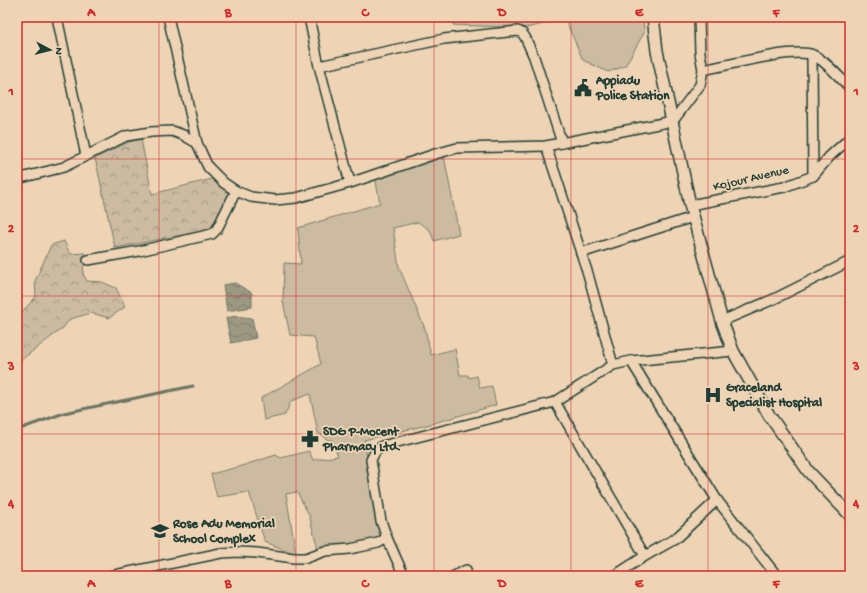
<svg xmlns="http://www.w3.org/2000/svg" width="867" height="593" viewBox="0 0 867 593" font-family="'Gochi Hand',sans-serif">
<defs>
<pattern id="forest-crowns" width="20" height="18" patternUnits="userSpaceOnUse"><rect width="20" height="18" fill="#ccbba0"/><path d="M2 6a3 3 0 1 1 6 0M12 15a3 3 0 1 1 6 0" fill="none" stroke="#a59983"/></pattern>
<pattern id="water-waves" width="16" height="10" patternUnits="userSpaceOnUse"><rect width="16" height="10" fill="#9c9982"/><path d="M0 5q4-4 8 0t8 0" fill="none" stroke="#7f7e6b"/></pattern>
</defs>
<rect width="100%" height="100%" fill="#eed4b5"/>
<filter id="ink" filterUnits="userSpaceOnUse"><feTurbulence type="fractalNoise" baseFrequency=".025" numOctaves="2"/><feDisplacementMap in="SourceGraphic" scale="8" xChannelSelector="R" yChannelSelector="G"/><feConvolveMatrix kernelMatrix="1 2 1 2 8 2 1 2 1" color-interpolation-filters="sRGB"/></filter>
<g filter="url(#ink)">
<g fill="#ccbba0" stroke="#767c6a">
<path d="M453 17H643L644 33 625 66 608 72 583 60 565 19 526 28 453 25Z"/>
<path d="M444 156 459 234 434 241 430 230 418 222 393 228 399 267 425 329 431 355 455 349 460 375H468L469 378 477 376 480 388 492 386 496 405 427 425 364 440 375 501 384 536 371 543 318 549 309 515 297 492 286 494 296 554 265 542 249 492 217 497 211 474 238 467 276 455 281 458 309 451 313 460 338 456 332 440H328L318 433 310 394 291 401 285 415 264 420 261 398 321 364 314 337 290 335 283 301 284 263 301 264 298 228 380 203 375 177Z"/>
</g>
<g fill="url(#forest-crowns)" stroke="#767c6a">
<path d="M141 139 152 194 212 179 225 188 229 196 219 220 212 229 115 248 95 158 129 142Z"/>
<path d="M64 241 70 254 85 253 83 274 87 281 102 282 116 288 125 307 109 318 91 313 70 319 63 328 17 363V317L36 297 35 281 51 245Z"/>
</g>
<g fill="url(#water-waves)" stroke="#6a7463">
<path d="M235 283 252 293V307L227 311 223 285Z"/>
<path d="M236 316 252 318 256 338 231 343 226 318Z"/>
</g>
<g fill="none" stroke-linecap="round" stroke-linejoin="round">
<path stroke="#6a7463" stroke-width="3" d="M17 430 64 413 193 386"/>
<g stroke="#1f3d34" stroke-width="12">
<g id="minor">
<path d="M57 17 86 156"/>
<path d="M168 17 197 143 208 167 224 183 236 191 251 197 275 200 296 198 350 183 435 154 457 148 546 146 673 121 700 85 703 70 700 53 699 17"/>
<path d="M309 17 319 66 350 183"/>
<path d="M812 55 813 176"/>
<path d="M319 66 444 39 518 31 522 33 525 37 534 57 562 143"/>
<path d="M703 70C725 66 794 47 813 55 826 61 840 78 850 88"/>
<path d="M546 146 588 274 613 365"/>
<path d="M17 179 64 167 126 136 151 132 172 131 183 135 197 143"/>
<path d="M690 205 784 187 813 176 830 156 850 138"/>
<path d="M581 253 693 217"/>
<path d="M88 260 139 251 212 234 217 229 236 191"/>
<path d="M722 321 774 299 850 261"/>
<path d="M631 361 717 500 777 576"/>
<path d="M555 402 645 556"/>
<path d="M110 576 221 553 239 552 257 553 294 558H306L325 551 350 549 369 545 378 543 387 538"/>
<path d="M404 576 387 538 381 521 371 460 375 452 382 446 555 402 613 365 631 361 733 351"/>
<path d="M454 576 466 570"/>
<path d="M614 576 645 556 675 539 717 500"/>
</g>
</g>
<g stroke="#1f3d34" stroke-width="14">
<path id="tertiary" d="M653 17 657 51 690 205 722 321 733 351 769 415 809 472 850 515"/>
</g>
<use href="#minor" stroke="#eed4b5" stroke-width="9"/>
<use href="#tertiary" stroke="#eed4b5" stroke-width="11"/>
</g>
</g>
<path fill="none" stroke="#d62828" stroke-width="1" stroke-opacity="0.55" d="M159 17V576M296 17V576M434 17V576M571 17V576M708 17V576M17 159H850M17 296H850M17 434H850"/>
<defs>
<g id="civic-bare" transform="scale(1.38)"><path d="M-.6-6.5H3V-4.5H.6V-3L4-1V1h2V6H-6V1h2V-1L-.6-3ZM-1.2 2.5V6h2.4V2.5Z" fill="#1f3d34" stroke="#eed4b5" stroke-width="2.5" paint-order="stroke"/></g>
<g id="hospital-bare" transform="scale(1.38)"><path d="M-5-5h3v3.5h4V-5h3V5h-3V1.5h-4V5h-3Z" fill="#1f3d34" stroke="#eed4b5" stroke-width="2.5" paint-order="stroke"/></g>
<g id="pharmacy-bare" transform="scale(1.38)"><path d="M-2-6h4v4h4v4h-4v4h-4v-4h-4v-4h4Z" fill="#1f3d34" stroke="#eed4b5" stroke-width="2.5" paint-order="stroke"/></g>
<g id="school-bare" transform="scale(1.38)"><path d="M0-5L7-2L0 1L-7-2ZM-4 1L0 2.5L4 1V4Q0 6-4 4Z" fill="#1f3d34" stroke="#eed4b5" stroke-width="2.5" paint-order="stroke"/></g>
</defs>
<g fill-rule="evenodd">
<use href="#civic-bare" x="583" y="88"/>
<use href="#hospital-bare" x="713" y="395"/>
<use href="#pharmacy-bare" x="310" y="439"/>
<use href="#school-bare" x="160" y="531"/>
</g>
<g text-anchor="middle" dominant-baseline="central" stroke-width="3.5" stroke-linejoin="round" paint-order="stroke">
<g font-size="13" font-weight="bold" fill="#1f3d34" stroke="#eed4b5" text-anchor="start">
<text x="596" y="81">Appiadu<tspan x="596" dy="15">Police Station</tspan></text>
<text x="726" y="388">Graceland<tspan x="726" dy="15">Specialist Hospital</tspan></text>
<text x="323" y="432">SDG P-Mocent<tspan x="323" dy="15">Pharmacy Ltd.</tspan></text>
<text x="173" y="524">Rose Adu Memorial<tspan x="173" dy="15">School Complex</tspan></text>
</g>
<g font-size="13" fill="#1f3d34" stroke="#eed4b5">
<text transform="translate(751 179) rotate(-13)">Kojour Avenue</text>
</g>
</g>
<rect width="867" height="593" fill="none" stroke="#eed4b5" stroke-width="44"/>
<g transform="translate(50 50) rotate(97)" stroke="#eed4b5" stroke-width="3" paint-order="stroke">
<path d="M0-3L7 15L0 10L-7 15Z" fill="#1f3d34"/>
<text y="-6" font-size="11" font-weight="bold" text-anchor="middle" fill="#1f3d34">N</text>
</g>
<rect x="22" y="22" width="823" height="549" fill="none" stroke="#d62828" stroke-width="1.5"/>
<g font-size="13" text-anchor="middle" font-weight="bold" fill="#d62828">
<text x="91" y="16">A</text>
<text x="228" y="16">B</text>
<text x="365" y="16">C</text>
<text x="502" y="16">D</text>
<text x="639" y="16">E</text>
<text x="776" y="16">F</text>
<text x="11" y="95">1</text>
<text x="856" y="95">1</text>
<text x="11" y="232">2</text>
<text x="856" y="232">2</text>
<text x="11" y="370">3</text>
<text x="856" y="370">3</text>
<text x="11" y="507">4</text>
<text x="856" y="507">4</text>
<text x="91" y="587">A</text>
<text x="228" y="587">B</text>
<text x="365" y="587">C</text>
<text x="502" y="587">D</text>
<text x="639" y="587">E</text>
<text x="776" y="587">F</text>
</g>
</svg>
